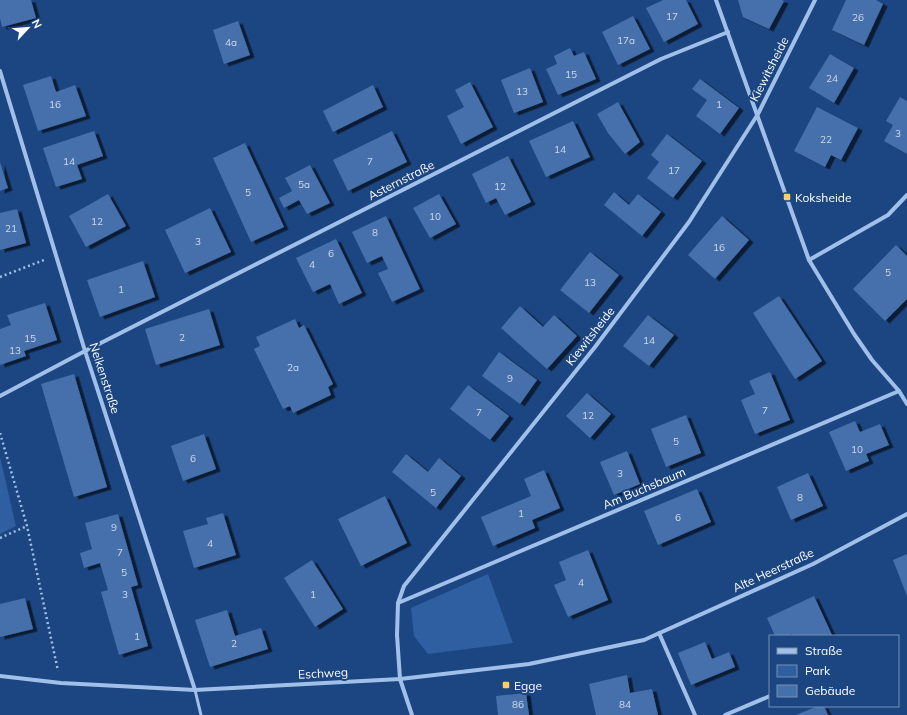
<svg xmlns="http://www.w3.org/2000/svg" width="907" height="715" viewBox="0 0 907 715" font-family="Mulish,sans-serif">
<defs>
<filter id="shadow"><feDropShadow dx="4.5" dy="2.5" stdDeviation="0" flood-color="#0009"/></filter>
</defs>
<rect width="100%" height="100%" fill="#1c4681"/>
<g fill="#2f5fa0">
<path d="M0 457 16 526 0 534Z"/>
<path d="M488 574 513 643 428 654 414 636 411 608Z"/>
</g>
<g fill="#4470ab" filter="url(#shadow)">
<path d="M0 0H31L36 18 2 27 0 18Z"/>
<path d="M663 0H686L698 24 664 42 646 8Z"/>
<path d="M738 0H782L784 1 769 29 743 17Z"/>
<path d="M846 0H876L883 4 864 45 832 30Z"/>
<path d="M633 16 650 49 618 65 602 32Z"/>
<path d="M238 21 250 55 224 64 213 30Z"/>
<path d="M570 48 574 56 584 52 596 79 558 95 546 69 557 64 554 56Z"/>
<path d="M830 54 854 68 834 103 809 88Z"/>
<path d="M530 68 543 102 514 113 501 80Z"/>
<path d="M51 76 56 92 75 85 86 116 38 131 23 85Z"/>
<path d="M700 79 739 108 720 134 696 116 707 100 692 89Z"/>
<path d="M470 82 493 127 461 144 447 116 464 107 455 90Z"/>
<path d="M373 85 383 107 333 132 323 111Z"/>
<path d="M900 97 907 101V154L884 141 893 125 886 121Z"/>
<path d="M618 102 640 142 625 154 608 133 597 114Z"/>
<path d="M817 107 858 128 841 160 831 155 825 167 794 151Z"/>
<path d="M573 121 590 157 546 177 529 141Z"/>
<path d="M94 131 103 156 77 165 82 179 56 187 43 148Z"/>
<path d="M392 131 407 162 348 191 333 160Z"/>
<path d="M667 134 702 161 673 198 647 178 659 162 651 155Z"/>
<path d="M245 143 284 227 251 242 213 158Z"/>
<path d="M508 156 531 202 505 215 496 198 486 203 472 174Z"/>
<path d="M0 162 8 188 0 191Z"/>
<path d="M310 165 330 203 307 214 299 200 284 208 279 198 292 191 285 178Z"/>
<path d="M614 192 629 205 638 194 661 212 642 236 604 205Z"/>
<path d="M108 194 126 226 86 247 69 216Z"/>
<path d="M439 194 456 224 430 238 413 208Z"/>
<path d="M210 208 231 252 185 273 165 230Z"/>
<path d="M17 209 26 243 0 250V213Z"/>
<path d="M386 216 420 289 392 302 378 273 388 269 382 256 367 263 352 232Z"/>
<path d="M722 216 749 240 715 279 688 255Z"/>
<path d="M336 239 362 293 339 304 330 284 313 292 296 258Z"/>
<path d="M896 245 907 256V299L885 321 853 289Z"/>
<path d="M590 252 619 275 589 313 560 290Z"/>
<path d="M143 261 155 297 100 317 87 280Z"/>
<path d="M779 296 822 361 795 379 753 313Z"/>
<path d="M45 303 57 340 24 351 26 356 0 365V329L11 325 7 315Z"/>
<path d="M520 306 543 327 554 315 577 336 547 369 501 328Z"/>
<path d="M209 309 220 345 156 365 145 329Z"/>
<path d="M648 315 674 335 649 366 623 346Z"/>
<path d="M295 319 299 328 304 325 333 384 328 387 331 395 293 413 290 406 283 409 254 349 260 346 256 337Z"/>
<path d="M499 352 537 380 520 404 482 376Z"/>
<path d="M770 372 790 420 755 434 741 400 755 394 749 381Z"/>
<path d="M74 374 107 487 74 497 41 384Z"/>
<path d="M468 385 509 416 490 440 450 409Z"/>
<path d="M587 393 611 414 590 438 566 416Z"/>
<path d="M686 415 701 453 666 467 651 429Z"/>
<path d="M855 421 860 432 880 424 889 445 866 454 869 461 846 471 829 432Z"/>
<path d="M204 434 216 469 183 481 171 446Z"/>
<path d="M627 451 640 484 614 495 600 462Z"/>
<path d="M406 454 428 472 439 458 461 476 436 508 392 472Z"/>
<path d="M544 470 560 508 532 520 535 528 493 546 481 517 531 496 524 479Z"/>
<path d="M808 473 823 506 791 520 777 487Z"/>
<path d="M697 489 711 522 658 545 644 511Z"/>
<path d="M385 496 407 543 361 566 338 519Z"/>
<path d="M223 513 236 555 194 568 183 531 208 524 206 518Z"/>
<path d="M118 514 138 585 131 587 148 646 119 655 101 592 108 590 100 563 84 568 80 553 92 549 85 523Z"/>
<path d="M588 550 608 600 568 617 554 585 566 580 559 562Z"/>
<path d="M907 554V596L893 560Z"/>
<path d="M312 560 343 609 315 627 284 578Z"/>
<path d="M814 596 832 635 793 636 792 634 788 636H775L767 618Z"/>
<path d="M25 598 33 629 0 637V604Z"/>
<path d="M227 610 235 636 261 628 268 649 210 667 195 620Z"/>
<path d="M705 642 712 659 729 652 735 667 691 685 678 653Z"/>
<path d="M627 675 630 693 652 689 658 715H596L589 684Z"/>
<path d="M526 693 529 715H498L496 696Z"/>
<path d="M818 706H824L828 715H796Z"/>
</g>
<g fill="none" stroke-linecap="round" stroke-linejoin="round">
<g stroke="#a0c0ea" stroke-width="2.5" stroke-dasharray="2 3" stroke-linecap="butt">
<path d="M0 277 44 260"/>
<path d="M0 433 27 526 58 671"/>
<path d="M0 538 27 526"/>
</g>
<path stroke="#a0c0ea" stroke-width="3" d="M195 690 201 715"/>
<g stroke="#a0c0ea" stroke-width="4">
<path d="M716 0 809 260 854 334 872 360 899 391 907 404"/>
<path d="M0 71 85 351 195 690"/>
<path d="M809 260 888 215 907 195"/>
<path d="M0 396 85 351 661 59 728 32"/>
<path d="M398 603 899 391"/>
<path d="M659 633 695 715"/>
<path d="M0 676 61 683 195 690 400 679 529 664 644 640 813 564 907 514"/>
<path d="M412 715 400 679 397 635 398 603 404 586 595 347 689 222 758 114 815 0"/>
<path d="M725 715 770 696"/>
</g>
</g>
<g fill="#fad15d" stroke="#1c4681" stroke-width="1.5">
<rect x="783" y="193" width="8" height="8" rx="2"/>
<rect x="502" y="681" width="8" height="8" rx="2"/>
</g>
<g text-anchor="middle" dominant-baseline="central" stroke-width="4" stroke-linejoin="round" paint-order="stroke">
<g font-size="10" fill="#d0dbea">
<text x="672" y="16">17</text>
<text x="858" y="17">26</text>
<text x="626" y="40">17a</text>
<text x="231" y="42">4a</text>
<text x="571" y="74">15</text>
<text x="832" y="78">24</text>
<text x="522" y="91">13</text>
<text x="55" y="104">16</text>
<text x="719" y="104">1</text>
<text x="898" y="133">3</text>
<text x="826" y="139">22</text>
<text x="560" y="149">14</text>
<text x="69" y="161">14</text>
<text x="370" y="161">7</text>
<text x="674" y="170">17</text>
<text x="304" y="184">5a</text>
<text x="500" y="186">12</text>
<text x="248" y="192">5</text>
<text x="435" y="216">10</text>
<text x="97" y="221">12</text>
<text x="11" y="228">21</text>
<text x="375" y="232">8</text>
<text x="198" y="241">3</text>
<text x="719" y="247">16</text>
<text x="331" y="253">6</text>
<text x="312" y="264">4</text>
<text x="888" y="272">5</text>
<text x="590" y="282">13</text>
<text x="121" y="289">1</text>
<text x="182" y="337">2</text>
<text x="30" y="338">15</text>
<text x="649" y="340">14</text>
<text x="15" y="350">13</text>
<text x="293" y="367">2a</text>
<text x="510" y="378">9</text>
<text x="765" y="410">7</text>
<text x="479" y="412">7</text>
<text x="588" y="415">12</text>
<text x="676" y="441">5</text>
<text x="857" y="449">10</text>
<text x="193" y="458">6</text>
<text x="620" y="473">3</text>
<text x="433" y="492">5</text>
<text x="800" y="497">8</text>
<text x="521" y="513">1</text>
<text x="678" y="517">6</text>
<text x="114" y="527">9</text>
<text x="210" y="543">4</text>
<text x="120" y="552">7</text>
<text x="124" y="572">5</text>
<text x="581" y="582">4</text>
<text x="125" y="594">3</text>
<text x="313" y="594">1</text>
<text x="137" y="636">1</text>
<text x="234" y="643">2</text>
<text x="518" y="704">86</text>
<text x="625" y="704">84</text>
</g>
<g font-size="12" fill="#fff" stroke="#1c4681">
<text transform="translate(769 69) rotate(-63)">Kiewitsheide</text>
<text transform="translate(401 180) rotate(-27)">Asternstraße</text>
<text transform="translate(590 336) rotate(-52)">Kiewitsheide</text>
<text transform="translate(105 378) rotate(72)">Nelkenstraße</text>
<text transform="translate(644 488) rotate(-23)">Am Buchsbaum</text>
<text transform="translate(773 570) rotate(-25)">Alte Heerstraße</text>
<text transform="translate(323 673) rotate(-3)">Eschweg</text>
</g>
<g font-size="12" fill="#fff" stroke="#1c4681" text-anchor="start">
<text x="795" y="197">Koksheide</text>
<text x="514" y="685">Egge</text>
</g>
</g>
<rect x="769" y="635" width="130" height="72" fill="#1c4681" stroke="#7790b3"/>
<rect x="777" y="648" width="20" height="6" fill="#a0c0ea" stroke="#7790b3"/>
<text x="805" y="655" font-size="12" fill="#ffffff">Straße</text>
<rect x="777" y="665" width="20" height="12" fill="#2f5fa0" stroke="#7790b3"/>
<text x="805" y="675" font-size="12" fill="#ffffff">Park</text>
<rect x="777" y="685" width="20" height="12" fill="#4470ab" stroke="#7790b3"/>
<text x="805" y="695" font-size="12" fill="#ffffff">Gebäude</text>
<g transform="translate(28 28) rotate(64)" stroke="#1c4681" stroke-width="3" paint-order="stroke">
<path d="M0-3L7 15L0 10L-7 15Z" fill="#ffffff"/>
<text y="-6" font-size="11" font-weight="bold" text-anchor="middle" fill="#ffffff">N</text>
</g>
</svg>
